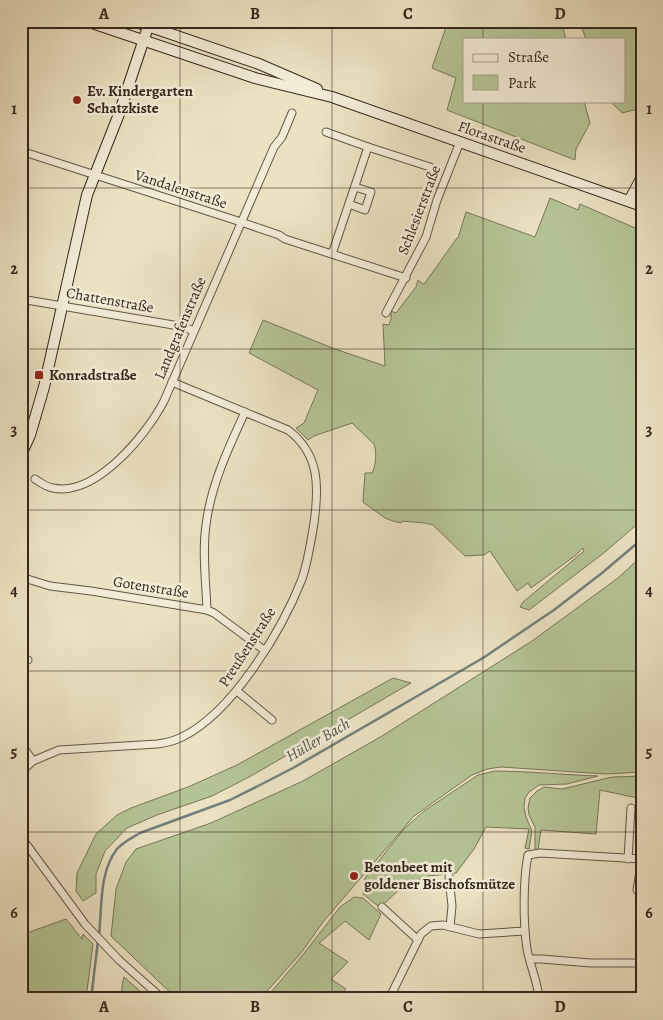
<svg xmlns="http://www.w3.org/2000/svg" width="663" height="1020" viewBox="0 0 663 1020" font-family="Alegreya,serif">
<rect width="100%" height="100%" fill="#ebe2c2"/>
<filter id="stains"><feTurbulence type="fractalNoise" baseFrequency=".004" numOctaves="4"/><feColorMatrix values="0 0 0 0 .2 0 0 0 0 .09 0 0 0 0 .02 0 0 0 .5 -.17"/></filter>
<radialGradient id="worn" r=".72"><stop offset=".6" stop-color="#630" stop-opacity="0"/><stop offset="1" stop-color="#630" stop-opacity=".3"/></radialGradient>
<g fill="#b5c495" stroke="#767658">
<path d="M448 21H561L566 39H464V101H584L590 123 576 149 575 160 447 110 456 78 432 68Z"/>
<path d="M579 21H642V108L622 113 610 101H624V39H586Z"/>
<path d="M550 198 578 210 580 204 642 231V520L605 552 529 610 520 607 523 602 584 551 583 548 576 555 531 588 528 583 517 591 490 551 484 555 465 556 433 525 425 523 402 521 401 523 393 521 385 518 363 502 365 473H372C376 466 377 452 374 444L352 423 314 436 308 440 296 428 304 423 318 390 249 353 263 320 335 349 385 366 383 324 389 325 391 319V311L396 313 416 287 418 280 423 284 425 283 457 238H458L466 212 535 237Z"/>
<path d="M642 556V772L606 774 501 767 487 769 472 775 414 816 323 922 301 953 260 999H177L111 936 116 889 126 862 136 849 211 823 303 781 382 736 532 641 618 578Z"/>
<path d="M393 678 411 683 251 776 212 796 157 815 127 828 105 851 96 874V893L83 901 76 891 77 873 96 834 117 815 131 808 188 787 237 765Z"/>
<path d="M495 771C529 771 564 775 598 776L567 784 539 785 529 792 525 798 524 807 526 817 532 831 529 849 525 848 529 829 486 827 474 849 456 873 429 876 413 882 401 888 386 902 378 906 363 894 365 878 404 829 424 811 478 775Z"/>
<path d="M642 776V799L600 790 596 834 541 830 538 850 535 849V827L529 815 528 808 530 798 537 791 544 787 562 789 612 777Z"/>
<path d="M354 897 363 898 381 914 369 940 345 921 319 943 348 962 331 979 346 989 337 999H265L302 956 340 907Z"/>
<path d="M66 919 82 939 83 934 93 944 86 999H21V935Z"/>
<path d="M124 977 149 999H125C120 991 122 986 124 977Z"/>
</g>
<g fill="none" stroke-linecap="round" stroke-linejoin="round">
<g stroke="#74807d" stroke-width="2.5">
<path d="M99 935C102 907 99 872 117 849 123 842 132 838 140 833L230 800 258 786 293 768 483 658 554 610 602 573 642 539"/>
<path d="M91 999 98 941"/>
</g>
<g stroke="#635646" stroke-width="9">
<g id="street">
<path d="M326 132 368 147"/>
<path d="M21 151 241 222 279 235 285 239 406 278"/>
<path d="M349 204 365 210 371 192 355 187"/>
<path d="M332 254 368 147 430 167"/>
<path d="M21 299 185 327 193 331"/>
<path d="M386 313 426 237 437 200 460 142"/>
<path d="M35 479C41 483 46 487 53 488 96 497 147 434 164 401L274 147 282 137 292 113"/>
<path d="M21 577 50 586 91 591 207 610 214 613 264 650"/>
<path d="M207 610C206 582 202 553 206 525 211 485 228 449 245 412"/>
<path d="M21 662 28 660"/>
<path d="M237 691 272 720"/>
<path d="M21 744 33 761"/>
<path d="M21 772 33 761 59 750 157 744C166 743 174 741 182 737 233 712 282 630 302 579 308 561 311 542 314 523 319 487 320 454 288 430L172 382"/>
<path d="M21 837 85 924 119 960 163 999"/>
<path d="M628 859 631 808"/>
<path d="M449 877 452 906 450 927"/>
<path d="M637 890 642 859"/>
<path d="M382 907 418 940"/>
<path d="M530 959H541L591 963H642"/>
<path d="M389 999 421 934 431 926 443 925 479 934 525 931"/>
<path d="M539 999C538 982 530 966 527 949 523 923 523 880 528 855L540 853 642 859"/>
</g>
</g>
<g stroke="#36271c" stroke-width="12">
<g id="secondary">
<path d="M86 21 255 78 332 97 642 206"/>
<path d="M133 21 259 64 317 89"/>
<path d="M629 201 642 177"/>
<path d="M21 455 30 435 44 387 87 195 119 114 148 27"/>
</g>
</g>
<use href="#street" stroke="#f2ecd7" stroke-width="7"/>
<use href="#secondary" stroke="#f2ecd7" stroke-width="10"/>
</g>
<path fill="none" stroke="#36271c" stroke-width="1" stroke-opacity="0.55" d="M180 21V999M332 21V999M483 21V39M483 101V999M21 188H642M21 349H642M21 510H642M21 671H642M21 832H642"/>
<g fill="#8f2418" stroke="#f2ecd7" stroke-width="2">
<circle cx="77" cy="100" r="5"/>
<rect x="34" y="370" width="10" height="10" rx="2.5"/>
<circle cx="354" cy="876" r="5"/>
</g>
<g text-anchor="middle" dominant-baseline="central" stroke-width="5" stroke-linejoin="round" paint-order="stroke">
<g font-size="15" font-weight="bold" fill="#36271c" stroke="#f2ecd7" text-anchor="start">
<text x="87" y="91">Ev. Kindergarten<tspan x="87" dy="17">Schatzkiste</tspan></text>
<text x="49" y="375">Konradstraße</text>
<text x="364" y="867">Betonbeet mit<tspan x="364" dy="17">goldener Bischofsmütze</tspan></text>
</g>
<g font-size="15" fill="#36271c" stroke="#f2ecd7">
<text transform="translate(492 137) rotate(19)">Florastraße</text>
<text transform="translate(181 189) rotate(18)">Vandalenstraße</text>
<text transform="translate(419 210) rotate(-69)">Schlesierstraße</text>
<text transform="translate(110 300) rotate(10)">Chattenstraße</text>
<text transform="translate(180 328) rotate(-67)">Landgrafenstraße</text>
<text transform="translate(151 587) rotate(9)">Gotenstraße</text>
<text transform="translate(247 647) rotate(-57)">Preußenstraße</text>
</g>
<g font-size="16" font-style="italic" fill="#55534d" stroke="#f2ecd7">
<text transform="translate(318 740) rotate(-30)">Hüller Bach</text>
</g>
</g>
<rect width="663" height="1020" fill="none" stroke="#ebe2c2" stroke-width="55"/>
<rect x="463" y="38" width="162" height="65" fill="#f2ecd7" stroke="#a79d8c"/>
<rect x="473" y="54" width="25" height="8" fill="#f2ecd7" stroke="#a79d8c"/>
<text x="508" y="62" font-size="15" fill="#36271c">Straße</text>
<rect x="473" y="75" width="25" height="15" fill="#b5c495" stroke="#a79d8c"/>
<text x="508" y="88" font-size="15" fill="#36271c">Park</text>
<rect x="28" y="28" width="608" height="964" fill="none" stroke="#36271c" stroke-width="2"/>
<g font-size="16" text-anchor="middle" font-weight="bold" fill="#36271c">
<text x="104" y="19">A</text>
<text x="255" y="19">B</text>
<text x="408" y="19">C</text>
<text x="560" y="19">D</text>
<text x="14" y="114">1</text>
<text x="649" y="114">1</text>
<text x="14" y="274">2</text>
<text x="649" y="274">2</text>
<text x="14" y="435">3</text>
<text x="649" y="435">3</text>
<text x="14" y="596">4</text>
<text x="649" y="596">4</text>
<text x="14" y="757">5</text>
<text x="649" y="757">5</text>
<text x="14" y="918">6</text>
<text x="649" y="918">6</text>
<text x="104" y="1012">A</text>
<text x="255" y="1012">B</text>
<text x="408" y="1012">C</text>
<text x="560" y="1012">D</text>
</g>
<rect width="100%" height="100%" filter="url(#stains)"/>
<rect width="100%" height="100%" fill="url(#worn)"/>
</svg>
